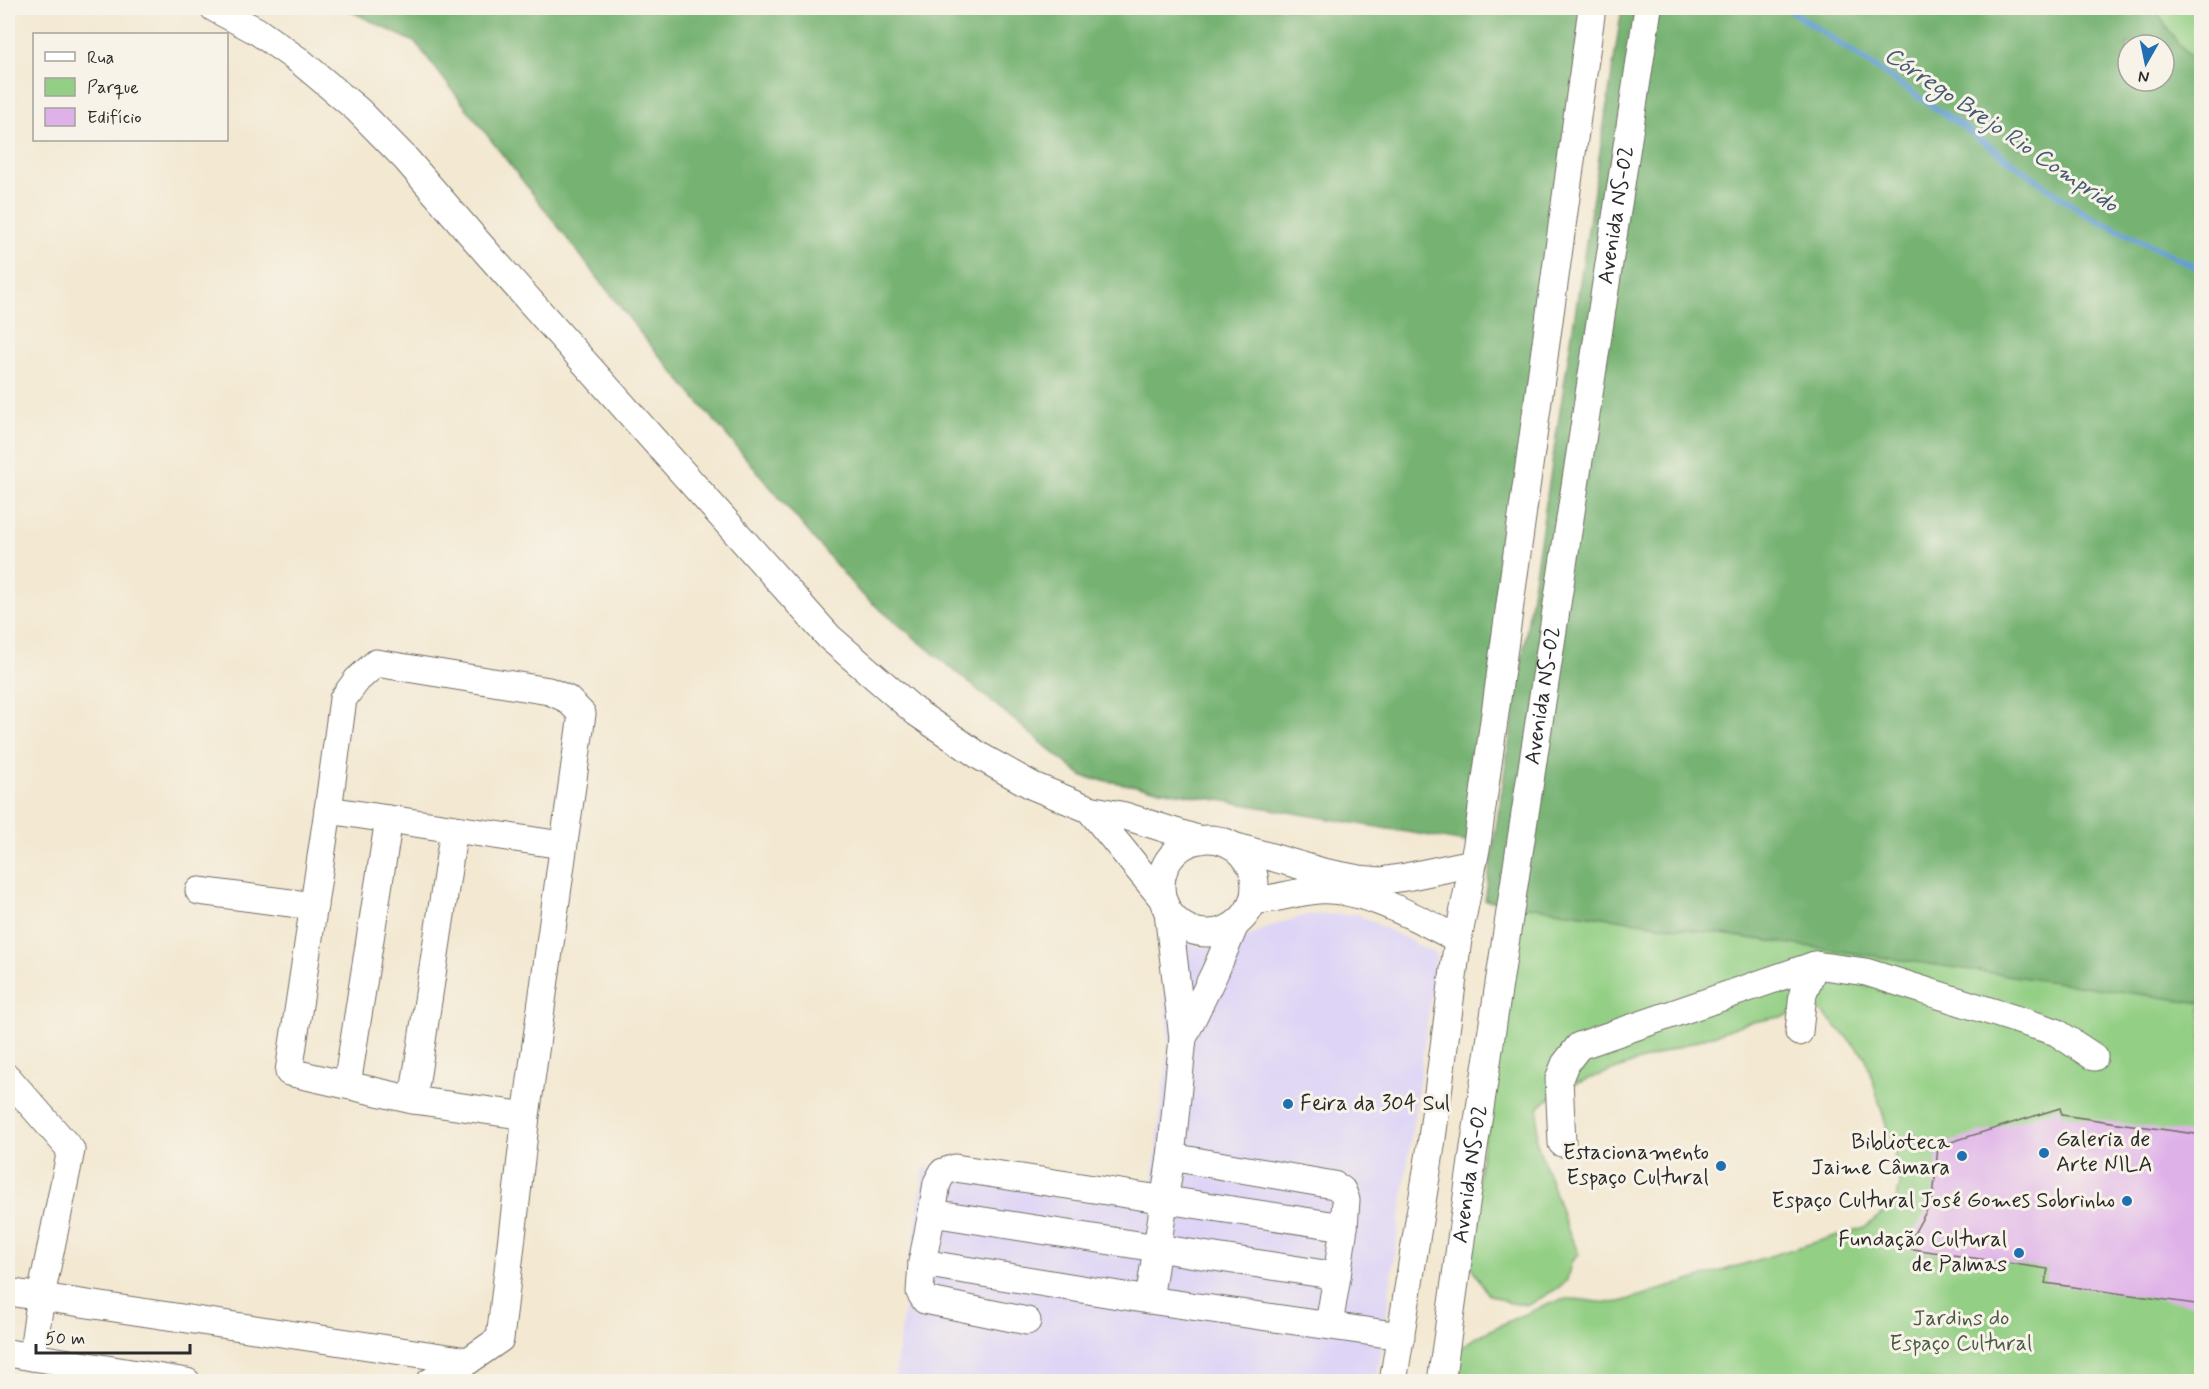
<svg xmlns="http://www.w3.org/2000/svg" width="2209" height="1389" viewBox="0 0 2209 1389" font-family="Mynerve,sans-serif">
<rect width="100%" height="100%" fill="#f7f3e8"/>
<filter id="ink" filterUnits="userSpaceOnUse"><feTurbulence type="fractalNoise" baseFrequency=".0167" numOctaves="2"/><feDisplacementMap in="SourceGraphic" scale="12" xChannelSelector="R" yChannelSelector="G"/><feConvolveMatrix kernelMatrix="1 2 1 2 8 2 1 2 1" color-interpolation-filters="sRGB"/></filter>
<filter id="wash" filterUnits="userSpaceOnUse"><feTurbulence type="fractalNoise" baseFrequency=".008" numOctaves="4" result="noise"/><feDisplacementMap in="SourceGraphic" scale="24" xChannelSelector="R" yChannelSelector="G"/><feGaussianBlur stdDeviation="1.35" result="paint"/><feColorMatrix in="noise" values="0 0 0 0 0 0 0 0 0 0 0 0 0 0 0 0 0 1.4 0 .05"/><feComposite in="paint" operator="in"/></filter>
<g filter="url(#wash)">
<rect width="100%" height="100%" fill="#f3e8d1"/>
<path fill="#ded5f6" d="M1357 914 1437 954 1377 1381 894 1382 924 1167 1150 1201 1169 1042 1159 935 1205 947 1246 938 1270 926 1307 915Z"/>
<g fill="#93cf84" stroke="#5f7d58" stroke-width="1.5">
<path d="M2134 8H2201V98L2164 45Z"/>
<path d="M1521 890 2201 988V1381L1445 1382C1446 1372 1454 1356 1461 1348 1471 1337 1555 1298 1570 1299 1588 1299 1601 1305 1620 1302L1865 1227 1894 1204 1900 1186 1893 1147 1865 1056 1820 1010 1747 1023 1566 1087 1539 1106 1536 1140 1567 1228 1579 1254 1571 1262 1567 1280 1558 1288 1529 1305 1510 1303 1488 1294 1466 1258Z"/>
</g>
<g fill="#76b272" stroke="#506e4e" stroke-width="1.5" fill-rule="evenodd">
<path d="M344 8H1592L1477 844 1083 777 859 592 642 335 416 43Z"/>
<path d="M1622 8H2154L2178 44 2201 69V1003L1485 900ZM2128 45H2164V81H2128Z"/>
</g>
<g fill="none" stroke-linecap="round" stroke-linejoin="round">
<path stroke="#659fd4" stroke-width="6" d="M1787 8 1956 122 2083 213 2202 270"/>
</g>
<g id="blocks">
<path fill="#dfb1e9" d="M2060 1108 2062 1115 2202 1135V1305L2045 1283 2048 1269 1906 1248 1933 1199 1938 1146Z"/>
</g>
</g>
<g filter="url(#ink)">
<use href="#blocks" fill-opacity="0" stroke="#716d65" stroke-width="1.5"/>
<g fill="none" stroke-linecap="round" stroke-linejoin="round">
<g stroke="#716d65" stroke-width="29">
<g id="minor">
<path d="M214 8 257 31 301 62 358 110 405 158 488 254 829 637 917 713 981 757 1033 786 1089 809 1125 816 1201 840"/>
<path d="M1089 809 1162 898"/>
<path d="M328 810 562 845"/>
<circle cx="1208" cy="886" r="47"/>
<path d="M1233 846 1323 872 1359 879 1380 881 1406 877 1473 863"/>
<path d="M199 891 314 906"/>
<path d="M1253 901C1275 899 1296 892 1318 890 1363 887 1418 919 1458 939"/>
<path d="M1168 912 1183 1038 1171 1157 1149 1300 1401 1336"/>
<path d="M1799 1032 1803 993 1815 965"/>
<path d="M1183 1038 1215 972 1235 925"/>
<path d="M8 1078 71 1150 41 1296 32 1357"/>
<path d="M347 1085 389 819"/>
<path d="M413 1100 454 829"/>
<path d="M1562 1143 1559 1079 1565 1064 1579 1046 1815 965 1866 972 2056 1032 2094 1057"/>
<path d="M1171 1157 1334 1185 1342 1190 1346 1200 1344 1227"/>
<path d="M932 1213 937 1183 943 1172 955 1168 1344 1227 1337 1276 932 1213 922 1263 1149 1300"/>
<path d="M922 1263 920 1292 925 1300 1027 1321"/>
<path d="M8 1292 468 1361"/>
<path d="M1329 1325 1337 1276"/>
<path d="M8 1353 187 1382"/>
<path d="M430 1382 468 1361 500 1339 526 1116 582 714 567 699 549 691 376 663 357 680 343 699 328 810 289 1072 413 1100 526 1116"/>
<path d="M1393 1382 1431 1146 1458 939 1477 844 1592 8"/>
<path id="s1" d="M1441 1382 1473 1154 1648 8"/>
</g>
</g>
<use href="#minor" stroke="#fff" stroke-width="27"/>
</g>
</g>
<g fill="#1f6fb2" stroke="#f7f3e8" stroke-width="2">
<circle cx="1288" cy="1104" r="6"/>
<circle cx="2044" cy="1153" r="6"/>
<circle cx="1962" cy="1156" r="6"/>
<circle cx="1721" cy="1166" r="6"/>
<circle cx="2127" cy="1201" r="6"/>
<circle cx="2019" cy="1253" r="6"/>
</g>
<g text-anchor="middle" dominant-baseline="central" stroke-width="6" stroke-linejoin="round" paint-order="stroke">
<g font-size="22" fill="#2b2b2b" stroke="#f7f3e8">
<text stroke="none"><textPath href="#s1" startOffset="1180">Avenida NS-02</textPath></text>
<text stroke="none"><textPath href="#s1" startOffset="694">Avenida NS-02</textPath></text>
<text stroke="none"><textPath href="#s1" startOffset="210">Avenida NS-02</textPath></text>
</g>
<g font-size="22" fill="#2b2b2b" stroke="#f7f3e8" text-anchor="end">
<text x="1300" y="1104" text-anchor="start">Feira da 304 Sul</text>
<text x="2056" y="1140" text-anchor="start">Galeria de<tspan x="2056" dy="25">Arte NILA</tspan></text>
<text x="1950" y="1143">Biblioteca<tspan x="1950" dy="25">Jaime Câmara</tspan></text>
<text x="1709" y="1153">Estacionamento<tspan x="1709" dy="25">Espaço Cultural</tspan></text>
<text x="2115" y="1201">Espaço Cultural José Gomes Sobrinho</text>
<text x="2007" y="1240">Fundação Cultural<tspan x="2007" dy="25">de Palmas</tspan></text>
</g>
<g font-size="22" fill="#4a5c46" stroke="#f7f3e8">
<text x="1961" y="1319">Jardins do<tspan x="1961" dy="25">Espaço Cultural</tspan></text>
</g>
<g font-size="24" font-style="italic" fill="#42596f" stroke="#f7f3e8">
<text transform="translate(2001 130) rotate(34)">Córrego Brejo Rio Comprido</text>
</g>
</g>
<rect width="2209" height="1389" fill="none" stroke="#f7f3e8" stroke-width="30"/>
<rect x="33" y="33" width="195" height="108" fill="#f7f3e8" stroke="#a5a39c" stroke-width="1.5"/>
<rect x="45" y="52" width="30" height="9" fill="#ffffff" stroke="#a5a39c" stroke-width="1.5"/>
<text x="87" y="63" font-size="18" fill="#2b2b2b">Rua</text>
<rect x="45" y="78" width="30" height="18" fill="#93cf84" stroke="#a5a39c" stroke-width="1.5"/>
<text x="87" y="93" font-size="18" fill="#2b2b2b">Parque</text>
<rect x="45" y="108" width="30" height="18" fill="#dfb1e9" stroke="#a5a39c" stroke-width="1.5"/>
<text x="87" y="123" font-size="18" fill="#2b2b2b">Edifício</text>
<g transform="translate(2146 63) rotate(189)"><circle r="28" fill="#f7f3e8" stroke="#a5a39c" stroke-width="1.5"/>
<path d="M0-4.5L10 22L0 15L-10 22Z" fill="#1f6fb2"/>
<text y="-9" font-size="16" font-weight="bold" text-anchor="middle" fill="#2b2b2b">N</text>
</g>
<path d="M36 1344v9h154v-9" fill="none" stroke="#2b2b2b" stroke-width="3"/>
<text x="45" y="1344" font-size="18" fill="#2b2b2b" stroke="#f7f3e8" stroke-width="4.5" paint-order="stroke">50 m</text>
</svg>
